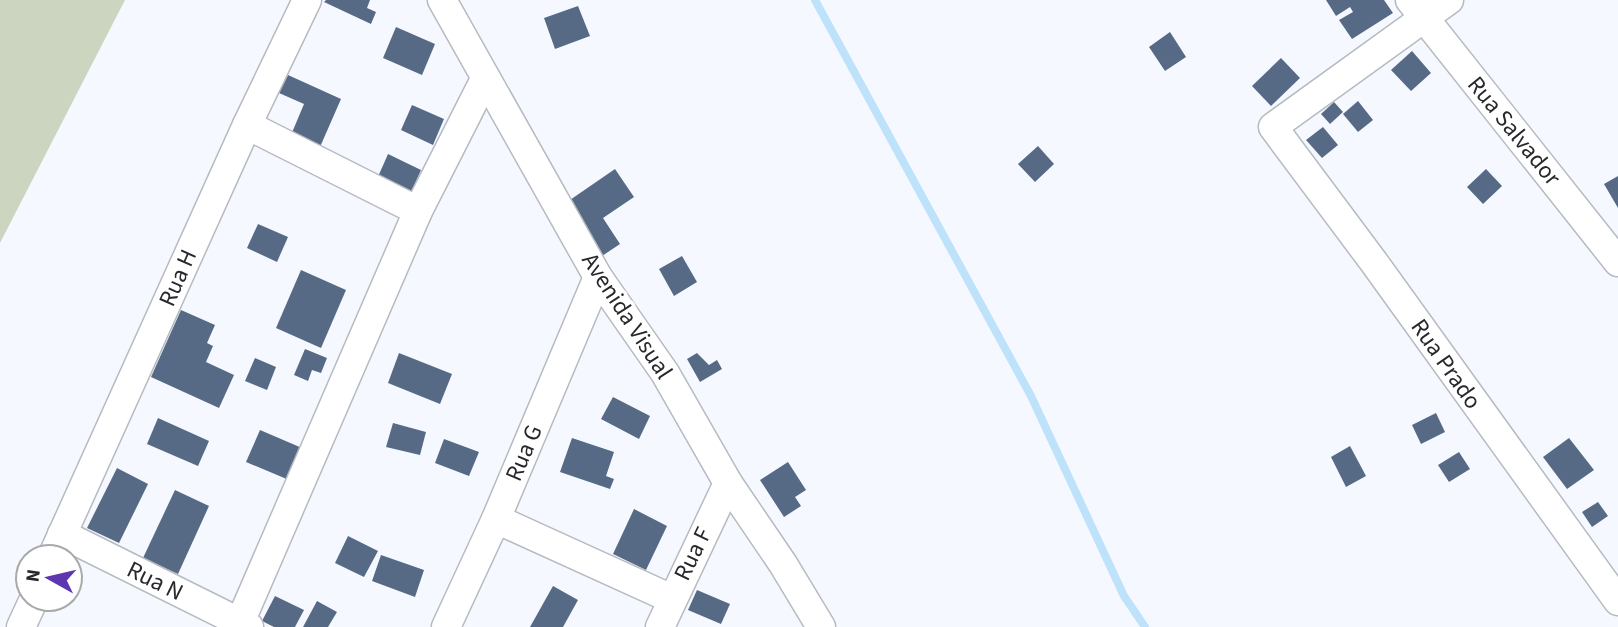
<svg xmlns="http://www.w3.org/2000/svg" width="1618" height="627" viewBox="0 0 1618 627" font-family="'Source Sans 3',sans-serif">
<rect width="100%" height="100%" fill="#f5f9ff"/>
<path fill="#ccd5c0" d="M0 0H125L0 243Z"/>
<g fill="none" stroke-linecap="round" stroke-linejoin="round">
<path stroke="#bde2f9" stroke-width="8" d="M815 0 1031 396 1124 596 1145 627"/>
</g>
<g fill="#576a85">
<path d="M326 0H370L367 8 376 12 371 24 324 2Z"/>
<path d="M1326 0H1384L1393 13 1352 39 1339 20 1353 12 1350 7 1336 16Z"/>
<path d="M578 6 590 36 555 49 544 18Z"/>
<path d="M396 27 435 44 422 75 383 58Z"/>
<path d="M1170 32 1186 57 1165 71 1149 47Z"/>
<path d="M1412 51 1431 73 1411 91 1391 70Z"/>
<path d="M1281 58 1300 78 1271 106 1252 86Z"/>
<path d="M288 75 341 99 320 147 291 135 304 104 279 93Z"/>
<path d="M1358 101 1373 120 1358 132 1343 114Z"/>
<path d="M1334 102 1343 112 1330 124 1321 114Z"/>
<path d="M412 105 444 119 433 145 401 130Z"/>
<path d="M1323 127 1338 145 1322 158 1306 140Z"/>
<path d="M1038 146 1054 164 1035 182 1018 164Z"/>
<path d="M388 154 421 170 410 195 377 179Z"/>
<path d="M615 169 634 197 603 218 620 244 602 256 567 202Z"/>
<path d="M1486 169 1502 186 1483 204 1467 187Z"/>
<path d="M1618 176V208L1604 184Z"/>
<path d="M258 224 288 237 277 262 247 248Z"/>
<path d="M682 256 697 282 674 296 659 269Z"/>
<path d="M301 270 346 290 321 348 276 328Z"/>
<path d="M181 310 215 325 207 343 213 346 206 362 234 375 219 408 151 377Z"/>
<path d="M305 349 327 358 321 373 312 370 308 381 294 375Z"/>
<path d="M399 353 452 374 440 404 388 383Z"/>
<path d="M697 353 709 365 717 360 722 369 700 382 687 359Z"/>
<path d="M255 358 276 367 267 390 245 381Z"/>
<path d="M613 397 650 416 639 439 601 419Z"/>
<path d="M1436 413 1445 432 1421 444 1412 425Z"/>
<path d="M158 418 209 441 198 466 147 444Z"/>
<path d="M393 423 426 432 420 455 386 447Z"/>
<path d="M260 430 302 448 289 480 246 462Z"/>
<path d="M572 438 614 452 606 476 614 479 610 489 560 472Z"/>
<path d="M1569 438 1594 470 1567 489 1543 457Z"/>
<path d="M444 439 479 452 469 476 435 463Z"/>
<path d="M1350 446 1366 476 1346 487 1331 457Z"/>
<path d="M1459 452 1470 469 1449 482 1438 465Z"/>
<path d="M788 462 806 490 795 497 801 506 784 517 760 480Z"/>
<path d="M117 468 148 484 119 543 87 528Z"/>
<path d="M175 490 209 506 178 574 143 558Z"/>
<path d="M1598 502 1608 516 1592 527 1582 512Z"/>
<path d="M634 509 667 526 646 570 613 554Z"/>
<path d="M348 536 378 551 364 577 335 563Z"/>
<path d="M381 555 424 570 415 597 372 581Z"/>
<path d="M553 586 578 600 563 627H530Z"/>
<path d="M697 590 730 604 721 624 688 610Z"/>
<path d="M275 596 304 610 295 627H274L262 621Z"/>
<path d="M317 601 337 612 328 627H303Z"/>
</g>
<g fill="none" stroke-linecap="round" stroke-linejoin="round">
<g stroke="#b6bbc1" stroke-width="31">
<g id="street">
<path d="M442 0 598 277 665 373 728 483 783 564 821 627"/>
<path d="M1410 0 1618 262"/>
<path d="M1449 0 1273 127 1373 261 1618 601"/>
<path d="M247 125 418 211"/>
<path d="M496 519 672 599"/>
<path d="M62 534 249 627"/>
<path d="M52 557 247 125 307 0"/>
<path d="M21 627 34 599"/>
<path d="M238 627 418 211 485 79"/>
<path d="M446 627 496 519 598 277"/>
<path d="M660 627 728 483"/>
</g>
</g>
<use href="#street" stroke="#fff" stroke-width="28"/>
</g>
<g text-anchor="middle" dominant-baseline="central" stroke-width="7" stroke-linejoin="round" paint-order="stroke">
<g font-size="24" fill="#27282b" stroke="#fff">
<text transform="translate(1514 131) rotate(51)">Rua Salvador</text>
<text transform="translate(178 278) rotate(-66)">Rua H</text>
<text transform="translate(627 316) rotate(57)">Avenida Visual</text>
<text transform="translate(1446 364) rotate(55)">Rua Prado</text>
<text transform="translate(524 453) rotate(-67)">Rua G</text>
<text transform="translate(693 554) rotate(-64)">Rua F</text>
<text transform="translate(155 581) rotate(26)">Rua N</text>
</g>
</g>
<g transform="translate(49 578) rotate(278)"><circle r="33" fill="#ffffff" stroke="#a9a9aa" stroke-width="2"/>
<path d="M0-5L12 26L0 18L-12 26Z" fill="#5c37af"/>
<text y="-10" font-size="19" font-weight="bold" text-anchor="middle" fill="#27282b">N</text>
</g>
</svg>
